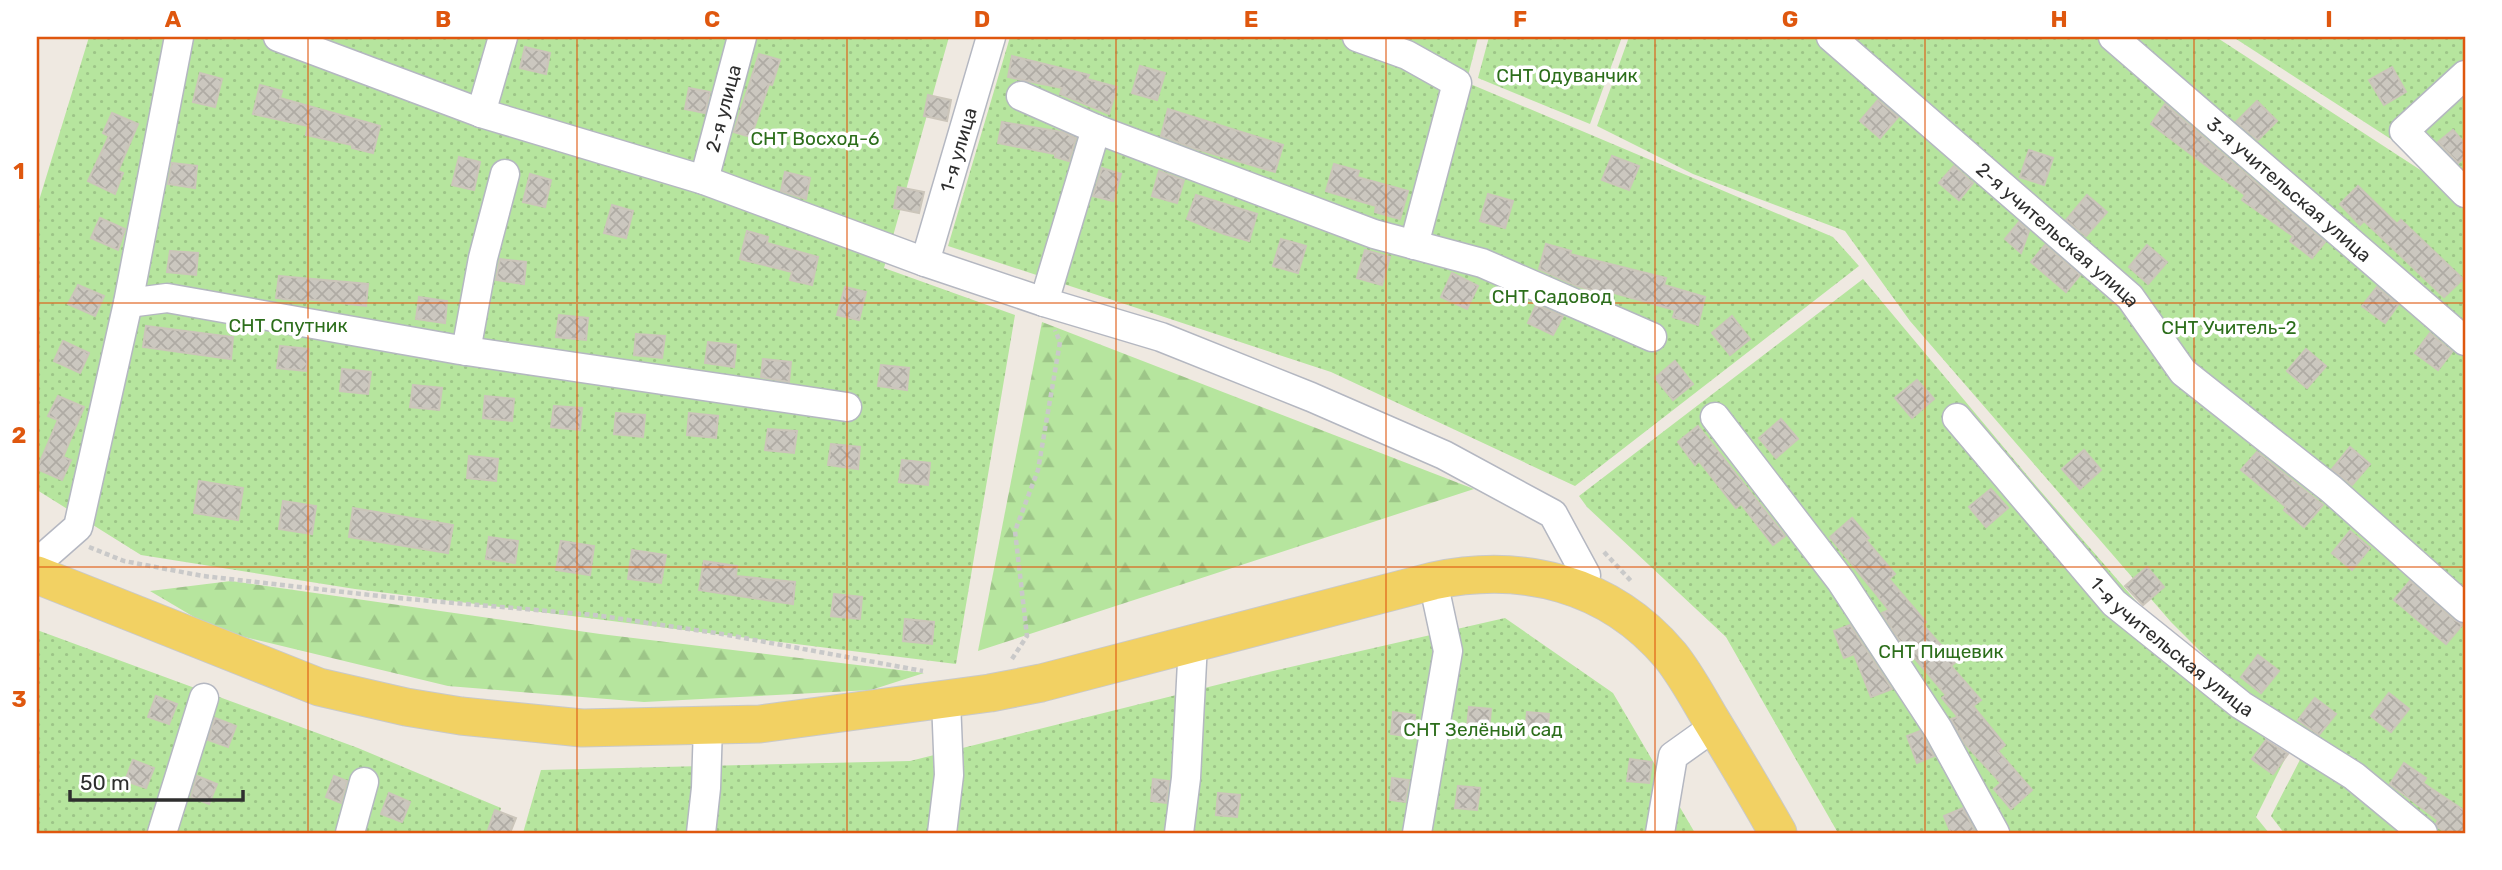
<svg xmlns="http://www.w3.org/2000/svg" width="2502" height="870" viewBox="0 0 2502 870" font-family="Rubik,sans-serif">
<defs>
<pattern id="green-dots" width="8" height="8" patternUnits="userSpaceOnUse" patternTransform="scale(1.75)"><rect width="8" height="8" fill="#b6e59e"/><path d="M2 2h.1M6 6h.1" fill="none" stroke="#9dc588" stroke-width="1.8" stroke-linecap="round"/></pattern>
<pattern id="forest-firs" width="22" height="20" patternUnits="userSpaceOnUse" patternTransform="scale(1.75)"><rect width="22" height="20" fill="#b6e59e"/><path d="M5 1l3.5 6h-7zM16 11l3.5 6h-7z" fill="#9dc588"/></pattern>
<pattern id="building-cross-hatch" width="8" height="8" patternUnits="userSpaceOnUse" patternTransform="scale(1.75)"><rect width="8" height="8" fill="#cbc7bf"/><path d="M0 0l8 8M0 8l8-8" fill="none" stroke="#afaba4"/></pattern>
</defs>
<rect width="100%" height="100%" fill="#efe9e1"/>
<g fill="url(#green-dots)">
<path d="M89 37H949L884 268 1015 315 956 664 355 589 141 555 37 490V207Z"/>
<path d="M1010 37H1359L1833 237 1859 266 1575 486 1331 372 948 246Z"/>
<path d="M1368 37H1478L1468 76Z"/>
<path d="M1489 37H1622L1590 124 1478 78Z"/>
<path d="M1629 37H2216L2465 199V833H2284L2271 816 2303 754 2171 622 1910 321 1845 231 1693 174 1597 126Z"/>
<path d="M2233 37H2465V187Z"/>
<path d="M1863 279 2037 487 2169 639 2285 759 2256 817 2269 833H1838L1726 637 1587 507 1579 496Z"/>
<path d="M1505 618 1613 693 1695 833H523L541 770 910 761 1273 671Z"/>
<path d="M37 630 358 748 501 808 494 833H37Z"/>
</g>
<g fill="url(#forest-firs)">
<path d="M1042 322 1474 489 978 651Z"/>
<path d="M231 581 600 634 924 673 871 690 644 702 448 686 216 630 150 591Z"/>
</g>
<g fill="url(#building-cross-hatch)" stroke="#cbc5ba" stroke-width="2">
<path d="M525 47 550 53 546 74 520 68Z"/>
<path d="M759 54 780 60 772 85 769 84 751 137 734 132Z"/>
<path d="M1012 56 1089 75 1087 79 1117 87 1109 114 1060 94 1062 88 1008 77Z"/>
<path d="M1140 66 1165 73 1157 100 1132 93Z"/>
<path d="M2392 67 2406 92 2384 105 2369 80Z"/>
<path d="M200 73 222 79 215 107 193 102Z"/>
<path d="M260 85 282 91 280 98 380 126 373 153 352 148V145L306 135 308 126 253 114Z"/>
<path d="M689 88 710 92 705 113 685 109Z"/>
<path d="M928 95 951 100 947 121 924 116Z"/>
<path d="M1878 100 1898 117 1880 138 1860 121Z"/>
<path d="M2257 101 2277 121 2258 140 2236 122Z"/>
<path d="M2165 104 2325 242 2312 258 2290 241 2293 236 2242 200 2245 195 2151 124Z"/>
<path d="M1168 109 1283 145 1275 172 1193 148 1161 136Z"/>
<path d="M112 113 138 124 118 171 123 173 115 194 88 181 109 136 103 133Z"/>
<path d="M1002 122 1062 132 1076 138 1069 161 1055 157V154L998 143Z"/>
<path d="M2453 130 2465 144V157L2458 163 2438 142Z"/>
<path d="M2029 150 2053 158 2044 185 2020 177Z"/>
<path d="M1612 156 1639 166 1629 190 1602 180Z"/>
<path d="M459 157 480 162 474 190 452 185Z"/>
<path d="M172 163 197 166 195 188 168 184Z"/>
<path d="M1334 164 1359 171 1357 177 1408 191 1400 219 1375 212 1376 206 1326 191Z"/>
<path d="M1954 166 1973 183 1959 200 1939 183Z"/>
<path d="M1102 168 1121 174 1113 201 1093 196Z"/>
<path d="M1159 171 1184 180 1177 203 1152 196Z"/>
<path d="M785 172 810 178 806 199 781 191Z"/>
<path d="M530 174 551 180 545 207 523 202Z"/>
<path d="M2358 186 2397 224 2401 220 2463 279 2444 297 2364 221 2360 225 2340 204Z"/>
<path d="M898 187 924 192 919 213 894 208Z"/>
<path d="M1488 194 1513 201 1505 228 1480 221Z"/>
<path d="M1196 195 1257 214 1249 241 1224 234 1187 219Z"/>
<path d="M2087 195 2107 212 2086 236 2066 220Z"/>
<path d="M612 205 633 211 626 238 604 233Z"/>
<path d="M100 218 125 229 118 250 91 238Z"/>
<path d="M2019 222 2029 231 2021 253 2005 239Z"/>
<path d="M747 231 768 237 767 243 818 257 812 285 790 280 792 272 740 259Z"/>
<path d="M1281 239 1306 246 1298 273 1273 266Z"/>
<path d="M1546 244 1571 251 1570 254 1666 278 1664 285 1705 297 1698 325 1673 317 1675 310 1607 291 1606 294 1577 286 1539 269Z"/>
<path d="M2045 245 2080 275 2066 292 2031 262Z"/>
<path d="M2147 245 2167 262 2148 284 2129 267Z"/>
<path d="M1365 250 1390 257 1382 285 1357 278Z"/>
<path d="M170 251 198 253 196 275 167 272Z"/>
<path d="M500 259 526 262 524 284 496 280Z"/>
<path d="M1452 273 1478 286 1467 309 1441 297Z"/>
<path d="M279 276 368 284 366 306 306 299 305 302 276 298Z"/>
<path d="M78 285 104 296 95 316 68 304Z"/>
<path d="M845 287 866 292 859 320 837 315Z"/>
<path d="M2377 287 2398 305 2385 323 2362 306Z"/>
<path d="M419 297 447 301 445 323 416 319Z"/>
<path d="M1536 305 1563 316 1553 335 1528 323Z"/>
<path d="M559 315 588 318 586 340 556 337Z"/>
<path d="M1732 316 1750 339 1730 355 1712 333Z"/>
<path d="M146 326 233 337 231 359 143 347Z"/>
<path d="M2430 333 2452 352 2438 370 2415 353Z"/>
<path d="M636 334 665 336 662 358 634 355Z"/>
<path d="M63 341 89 353 80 373 54 361Z"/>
<path d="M708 342 736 345 734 367 705 363Z"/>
<path d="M280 346 309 349 306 371 277 368Z"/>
<path d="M2306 349 2326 366 2307 388 2287 371Z"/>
<path d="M763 359 791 362 789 382 761 377Z"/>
<path d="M1675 361 1693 384 1673 400 1655 378Z"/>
<path d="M881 365 909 368 907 390 878 386Z"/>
<path d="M342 369 371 372 368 394 340 391Z"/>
<path d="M1917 380 1934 399 1912 418 1895 398Z"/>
<path d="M413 385 442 388 439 410 410 407Z"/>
<path d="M58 396 84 407 63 457 71 460 62 480 37 469 58 420 48 416Z"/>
<path d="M485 396 514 399 512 421 483 418Z"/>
<path d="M554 406 582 408 580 430 551 427Z"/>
<path d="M616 413 645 415 643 437 614 434Z"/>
<path d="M689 413 718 416 716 438 687 435Z"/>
<path d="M1781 419 1798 439 1776 458 1759 438Z"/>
<path d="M1698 426 1785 536 1773 545 1741 504 1736 508 1699 461 1695 465 1678 442Z"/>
<path d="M768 429 797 431 794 453 765 450Z"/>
<path d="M831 444 860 447 858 469 828 465Z"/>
<path d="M2350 447 2370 464 2352 485 2332 469Z"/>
<path d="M2084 450 2101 470 2080 489 2062 469Z"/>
<path d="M2257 452 2323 505 2304 527 2284 510 2286 507 2241 470Z"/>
<path d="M469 456 498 459 496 481 467 478Z"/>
<path d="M902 460 930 463 928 485 899 482Z"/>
<path d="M199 481 243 488 238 520 194 513Z"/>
<path d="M1991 489 2008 508 1986 527 1969 507Z"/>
<path d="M283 501 316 506 312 534 279 529Z"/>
<path d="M353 508 453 525 448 553 349 537Z"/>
<path d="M1852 518 1869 538 1866 540 1895 574 1889 579 1926 622 1923 625 1956 662 1951 666 1981 700 1973 706 2005 745 1998 751 2032 790 2011 809 1994 789 2001 783 1965 744 1951 719 1958 717 1942 698 1946 695 1899 640 1882 613 1889 610 1830 537Z"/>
<path d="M2350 531 2370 548 2352 570 2332 553Z"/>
<path d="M489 537 518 541 515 563 486 559Z"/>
<path d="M561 541 594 546 590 575 556 570Z"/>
<path d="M632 550 666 555 661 583 628 579Z"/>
<path d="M704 561 737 566 736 576 795 582 793 604 699 590Z"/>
<path d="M2147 567 2164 587 2143 605 2125 586Z"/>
<path d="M2410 581 2454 620 2463 624 2446 644 2394 600Z"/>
<path d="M834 594 862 597 860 619 831 616Z"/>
<path d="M905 619 934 622 932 644 903 641Z"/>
<path d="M1850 625 1892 689 1871 697 1854 654 1844 658 1834 631Z"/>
<path d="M2258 655 2279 671 2261 693 2241 677Z"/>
<path d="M2389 693 2409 709 2391 732 2371 716Z"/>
<path d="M156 696 177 704 169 724 148 717Z"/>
<path d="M2315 698 2336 714 2319 735 2298 720Z"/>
<path d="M1469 707 1491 709 1489 731 1467 729Z"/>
<path d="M1393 712 1415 715 1413 737 1391 734Z"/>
<path d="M1527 712 1549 714 1547 736 1525 734Z"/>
<path d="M215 718 236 726 228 747 208 740Z"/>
<path d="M1920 731 1934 756 1917 763 1907 736Z"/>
<path d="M2266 740 2288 754 2273 774 2252 759Z"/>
<path d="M1630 759 1652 762 1649 783 1627 781Z"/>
<path d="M133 760 154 768 146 788 125 781Z"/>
<path d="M2404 763 2426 778 2423 783 2465 811V827L2461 833H2447L2439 828 2436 824 2438 820 2390 784Z"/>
<path d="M197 776 217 784 209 804 191 797Z"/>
<path d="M334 776 347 781 341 803 326 797Z"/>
<path d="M1392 778 1409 780 1405 802 1390 800Z"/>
<path d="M1153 779 1169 781 1166 803 1151 801Z"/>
<path d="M1458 786 1480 788 1477 810 1455 808Z"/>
<path d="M389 793 410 802 402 822 381 814Z"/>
<path d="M1218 793 1240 795 1237 817 1216 815Z"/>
<path d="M1963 808 1976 833H1951L1944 816Z"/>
<path d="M495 810 516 818 510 833H487Z"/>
</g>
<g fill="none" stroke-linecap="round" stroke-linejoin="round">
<g stroke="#b4b7c1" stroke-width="31">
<g id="minor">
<path d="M278 37 481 113 704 180 925 262 1044 302 1161 337 1311 397 1444 455 1553 514 1586 575 1583 591"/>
<path d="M1357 37 1407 55 1457 83 1414 245"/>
<path id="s1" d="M1831 37 2130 297 2183 372 2331 489 2465 608"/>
<path id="s2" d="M2113 37 2465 341"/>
<path d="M2465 75 2404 131 2465 193"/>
<path d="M1021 96 1096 129 1374 234 1482 263 1652 337"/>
<path d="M481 113 503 37"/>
<path id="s3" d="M704 180 742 37"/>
<path id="s4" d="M925 262 991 37"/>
<path d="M1044 302 1096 129"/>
<path d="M128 303 167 298 460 350 847 407"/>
<path d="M466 351 483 258 505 174"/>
<path d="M1715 417 1841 581 1938 729 1995 833"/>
<path id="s5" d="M1957 418 2114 603 2241 705 2354 776 2423 833"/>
<path d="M37 563 78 527 128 303 179 37"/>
<path d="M162 833 204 698"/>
<path d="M350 833 364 782"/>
<path d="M701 833 706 788 708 725"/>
<path d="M942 833 949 775 946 700"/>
<path d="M1179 833 1186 778 1193 643"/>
<path d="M1417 833 1448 651 1433 581"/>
<path d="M1660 833 1673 756 1715 726"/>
</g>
</g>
<g stroke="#c9c9c9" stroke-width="39">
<path id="major" d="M37 575 319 687 406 707 461 716 582 728 760 724 990 693 1041 683 1433 581C1522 562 1609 583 1670 655 1687 676 1699 700 1713 723 1735 759 1757 796 1778 833"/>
</g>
<g stroke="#c9c9c9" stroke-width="4.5" stroke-dasharray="5 3.5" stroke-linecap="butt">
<path d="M89 547 124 561 203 576 397 598 594 615 722 634 923 671"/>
<path d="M1604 552 1631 581"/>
<path d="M1012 659 1027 636 1015 531 1038 470 1060 342 1055 330"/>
</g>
<use href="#minor" stroke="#fff" stroke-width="28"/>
<use href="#major" stroke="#f2d163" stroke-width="37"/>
</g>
<path fill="none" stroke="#df570e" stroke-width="2" stroke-opacity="0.55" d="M308 37V833M577 37V833M847 37V833M1116 37V833M1386 37V833M1655 37V833M1925 37V833M2194 37V833M37 303H2465M37 567H2465"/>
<g text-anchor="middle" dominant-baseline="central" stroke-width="7" stroke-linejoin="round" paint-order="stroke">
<g font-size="19" fill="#2c6e1b" stroke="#fff">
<text x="1567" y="75">СНТ Одуванчик</text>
<text x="815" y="138">СНТ Восход-6</text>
<text x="1552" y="296">СНТ Садовод</text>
<text x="288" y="325">СНТ Спутник</text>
<text x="2229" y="327">СНТ Учитель-2</text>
<text x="1941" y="651">СНТ Пищевик</text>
<text x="1483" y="729">СНТ Зелёный сад</text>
</g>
<g font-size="19" fill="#2e2e2e" stroke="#fff">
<text stroke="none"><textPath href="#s3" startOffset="74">2-я улица</textPath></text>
<text stroke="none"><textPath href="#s4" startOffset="117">1-я улица</textPath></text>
<text stroke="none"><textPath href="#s2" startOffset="233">3-я учительская улица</textPath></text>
<text stroke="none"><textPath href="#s1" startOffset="301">2-я учительская улица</textPath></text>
<text stroke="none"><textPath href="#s5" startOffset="315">1-я учительская улица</textPath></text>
</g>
</g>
<rect width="2502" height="870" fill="none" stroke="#ffffff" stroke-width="77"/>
<path d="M70 790v10h173v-10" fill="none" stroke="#2e2e2e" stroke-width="3.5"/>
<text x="80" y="790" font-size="21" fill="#2e2e2e" stroke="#ffffff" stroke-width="5" paint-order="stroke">50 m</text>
<rect x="38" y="38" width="2426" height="794" fill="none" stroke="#df570e" stroke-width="2.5"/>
<g font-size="23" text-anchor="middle" font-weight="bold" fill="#df570e">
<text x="173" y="27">A</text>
<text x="443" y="27">B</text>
<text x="712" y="27">C</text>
<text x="982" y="27">D</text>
<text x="1251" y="27">E</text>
<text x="1520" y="27">F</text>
<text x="1790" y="27">G</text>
<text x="2059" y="27">H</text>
<text x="2329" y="27">I</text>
<text x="19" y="179">1</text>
<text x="19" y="443">2</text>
<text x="19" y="707">3</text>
</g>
</svg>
